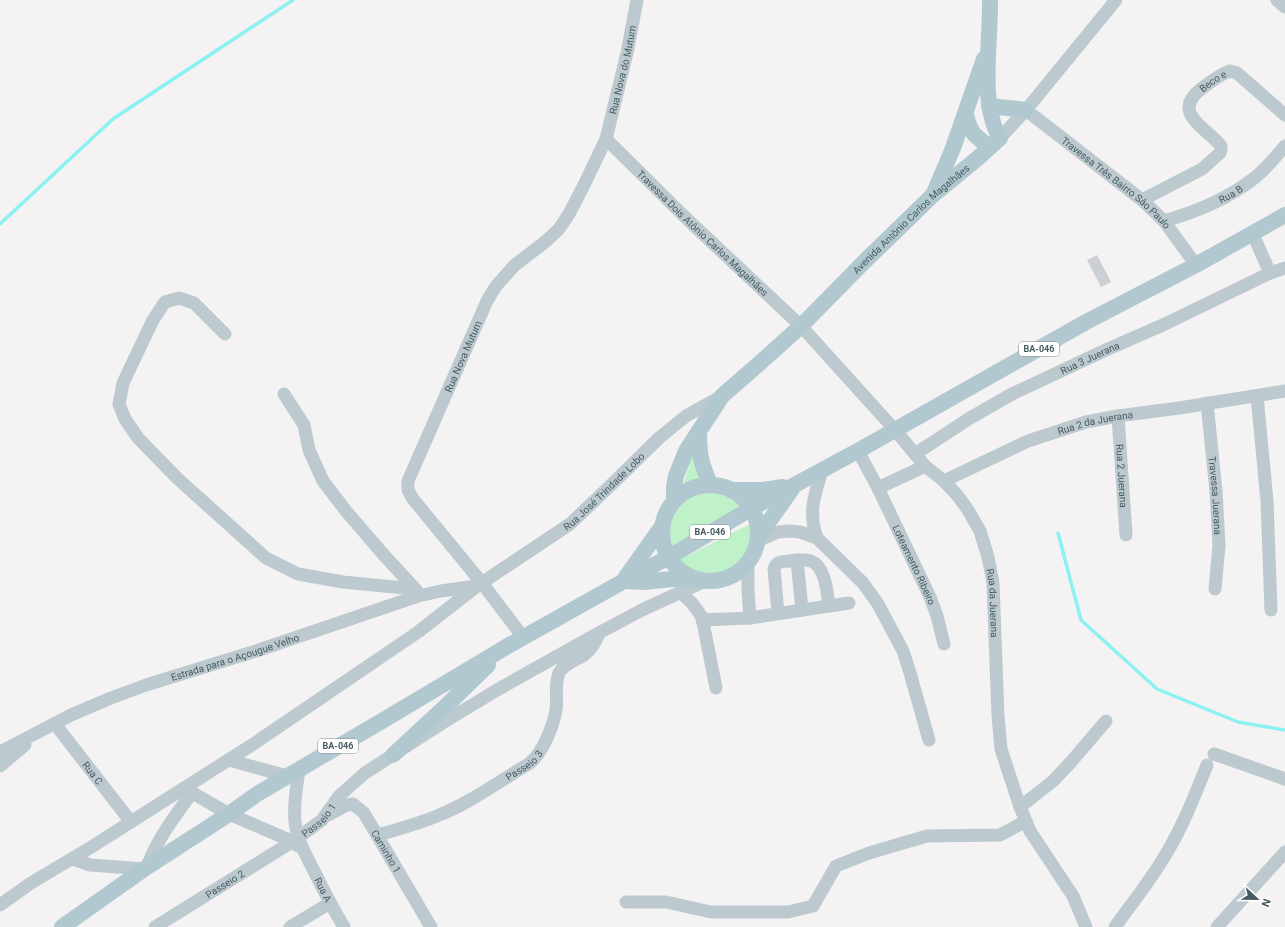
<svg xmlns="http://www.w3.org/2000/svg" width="1285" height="927" viewBox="0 0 1285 927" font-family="Roboto,sans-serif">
<rect width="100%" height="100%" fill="#f4f2f2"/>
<g fill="#c0f2c9">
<path d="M693 452 702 479 683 486Z"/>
<path d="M708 492C721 493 732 496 741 506L671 547C661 519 680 495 708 492Z"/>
<path d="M750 524C757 568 709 592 679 560Z"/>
</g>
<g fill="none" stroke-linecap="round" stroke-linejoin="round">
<g stroke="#8bf1f1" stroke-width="3.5">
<path d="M0 224 113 119 293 0"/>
<path d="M1058 533 1081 620 1157 689 1238 722 1285 730"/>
</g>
</g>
<path fill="#ccd0d4" d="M1097 255 1111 282 1101 287 1087 260Z"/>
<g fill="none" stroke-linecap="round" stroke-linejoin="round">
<g stroke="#bccacf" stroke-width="13">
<path d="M1277 0 1285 7"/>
<path id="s1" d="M1026 110 1142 200 1164 221 1196 265"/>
<path d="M1000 138 1026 110 1116 0"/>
<path id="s2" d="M606 139 688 220 801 326 895 430 925 466 944 481 958 496 968 510 980 531 988 557 993 583 998 716 1001 749 1020 807 1030 831 1073 896 1086 927"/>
<path id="s3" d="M1142 200 1202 169 1220 153 1221 150V146C1207 128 1170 113 1201 89 1209 83 1220 74 1230 71L1237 73 1285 115"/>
<path id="s4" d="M1164 221C1196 212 1226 200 1253 179 1265 170 1275 158 1285 146"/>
<path d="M1252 232 1270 273"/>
<path d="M225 334 194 303 179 298 165 302 153 320 123 383 119 404 125 419 138 438 177 478 266 558 298 574 343 582 415 589"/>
<path d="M284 394 304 425 309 450 323 481 346 511 383 554 417 591"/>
<path d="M1257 396 1267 501 1271 610"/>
<path id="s5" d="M1207 403 1216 491 1219 546 1215 589"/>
<path id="s6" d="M1118 416 1126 535"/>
<path d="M858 451 878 488 925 466"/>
<path id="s7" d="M915 454 970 418 1012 394 1108 349 1165 324 1270 273 1285 268"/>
<path id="s8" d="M944 481 1028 441 1086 422 1118 416 1179 408 1285 391"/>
<path id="s9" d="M878 488 930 597 937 616 944 644"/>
<path d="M817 538C808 513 814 496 822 471"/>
<path d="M757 541 778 532 789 531 800 532 817 538 863 583 878 604 903 651 910 673 929 740"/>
<path d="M797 560 802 610"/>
<path d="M748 563V591L750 618"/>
<path d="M680 592 692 603 702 617 716 688"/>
<path d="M778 613 774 569C777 561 781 562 789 561 796 560 804 559 811 561 826 567 827 593 829 606"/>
<path d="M702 620 750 618 849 603"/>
<path id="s10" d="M523 637 482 583 413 499 408 490V481L487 301 496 286 515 265 545 242 559 229 569 214 584 185 606 139 627 53 637 0"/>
<path id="s11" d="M55 724 131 822"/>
<path id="s12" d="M0 752 71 715 111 698 146 685 256 651 418 596 441 591 476 586"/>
<path d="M1214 754 1285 779"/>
<path d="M229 760 287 776"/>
<path d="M0 766 25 745"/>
<path id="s13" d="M299 770C297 786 293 805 295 822 297 840 307 857 315 873 324 891 333 909 344 927"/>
<path d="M184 788 229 814 287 839 298 846"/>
<path d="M1020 807 1053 781 1071 762 1106 721"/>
<path id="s14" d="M328 815 347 805 353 804 364 813 431 927"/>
<path id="s15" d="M378 835C398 829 418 824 437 816 470 803 500 781 530 763 543 752 553 727 556 710 558 698 554 685 559 673 564 663 575 661 584 655 592 649 596 642 599 633"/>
<path d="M73 859 90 865 145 869"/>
<path d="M147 867C157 839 175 816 192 793"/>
<path d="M626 902H666L711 912H788L813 906 836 866 869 853 927 836 1000 835 1026 821"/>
<path id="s16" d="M0 905 31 883 93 846 255 743 418 632 477 586 570 524 609 487 659 438 686 416 722 396"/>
<path id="s17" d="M155 927 295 840 322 820 339 796 365 773 444 722 497 690 595 635 642 610 707 580"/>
<path d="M290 927 330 903"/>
<path d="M1115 927C1132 903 1151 880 1166 854 1183 826 1195 795 1207 765"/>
<path d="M1217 927 1285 852"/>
</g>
<g stroke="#b1c8d1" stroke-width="16">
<path d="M989 106 1026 110"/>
<path d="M966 114C971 135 974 135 990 147"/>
<path d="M934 193 953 148 984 59"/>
<path d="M699 431C699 455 701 463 710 484"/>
<circle cx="710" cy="533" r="48"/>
<path d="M731 490H763L783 487"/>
<path id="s18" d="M674 501V487L676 476 686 451 722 396 762 361 801 326 865 261 933 195 978 158 1000 138C979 104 991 40 990 0"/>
<path d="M758 537 792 489"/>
<path d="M626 577 663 525"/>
<path d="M624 581 644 582 672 579H696"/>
<path d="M393 755 447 705 488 665"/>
<path d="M62 927 147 867 229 814 257 794 382 721 506 647 624 581 669 557 752 508 863 448 1086 322 1196 265 1285 215"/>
</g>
</g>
<g text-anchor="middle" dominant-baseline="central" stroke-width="3" stroke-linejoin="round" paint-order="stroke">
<g fill="#fff" stroke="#7f8c90" stroke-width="1">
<rect x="1019" y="342" width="40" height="14" rx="3"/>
<rect x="690" y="525" width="40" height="14" rx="3"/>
<rect x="318" y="739" width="40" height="14" rx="3"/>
</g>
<g font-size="9" font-weight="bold" fill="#485a61">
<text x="1039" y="349">BA-046</text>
<text x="710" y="532">BA-046</text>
<text x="338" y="746">BA-046</text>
</g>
<g font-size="10" fill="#485a61" stroke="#fff">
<text stroke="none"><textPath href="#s10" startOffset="668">Rua Nova do Mutum</textPath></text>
<text stroke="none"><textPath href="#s3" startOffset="187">Beco e</textPath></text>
<text stroke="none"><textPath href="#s1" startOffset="116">Travessa Três Bairro Sâo Paulo</textPath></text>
<text stroke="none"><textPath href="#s4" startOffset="72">Rua B</textPath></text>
<text stroke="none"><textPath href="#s18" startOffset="377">Avenida Antônio Carlos Magalhães</textPath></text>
<text stroke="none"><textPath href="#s2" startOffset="135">Travessa Dois Atônio Carlos Magalhães</textPath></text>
<text stroke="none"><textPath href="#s10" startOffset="332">Rua Nova Mutum</textPath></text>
<text stroke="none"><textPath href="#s7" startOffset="200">Rua 3 Juerana</textPath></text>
<text stroke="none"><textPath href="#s8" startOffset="163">Rua 2 da Juerana</textPath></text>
<text stroke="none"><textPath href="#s6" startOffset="60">Rua 2 Juerana</textPath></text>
<text stroke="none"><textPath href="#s16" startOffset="733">Rua José Trindade Lobo</textPath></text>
<text stroke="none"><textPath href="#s5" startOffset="93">Travessa Juerana</textPath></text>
<text stroke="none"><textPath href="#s9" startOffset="85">Loteamento Ribeiro</textPath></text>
<text stroke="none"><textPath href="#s2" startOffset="617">Rua da Juerana</textPath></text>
<text stroke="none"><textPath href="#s12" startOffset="254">Estrada para o Açougue Velho</textPath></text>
<text stroke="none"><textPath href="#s15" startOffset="163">Passeio 3</textPath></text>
<text stroke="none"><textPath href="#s11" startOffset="62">Rua C</textPath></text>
<text stroke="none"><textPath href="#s17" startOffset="196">Passeio 1</textPath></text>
<text stroke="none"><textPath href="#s14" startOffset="86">Caminho 1</textPath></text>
<text stroke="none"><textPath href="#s17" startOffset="82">Passeio 2</textPath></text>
<text stroke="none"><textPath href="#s13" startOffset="126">Rua A</textPath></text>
</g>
</g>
<g transform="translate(1257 899) rotate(112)" stroke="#ffffff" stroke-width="3" paint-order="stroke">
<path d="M0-3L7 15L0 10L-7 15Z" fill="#485a61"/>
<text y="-6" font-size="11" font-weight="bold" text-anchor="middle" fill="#485a61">N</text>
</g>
</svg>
